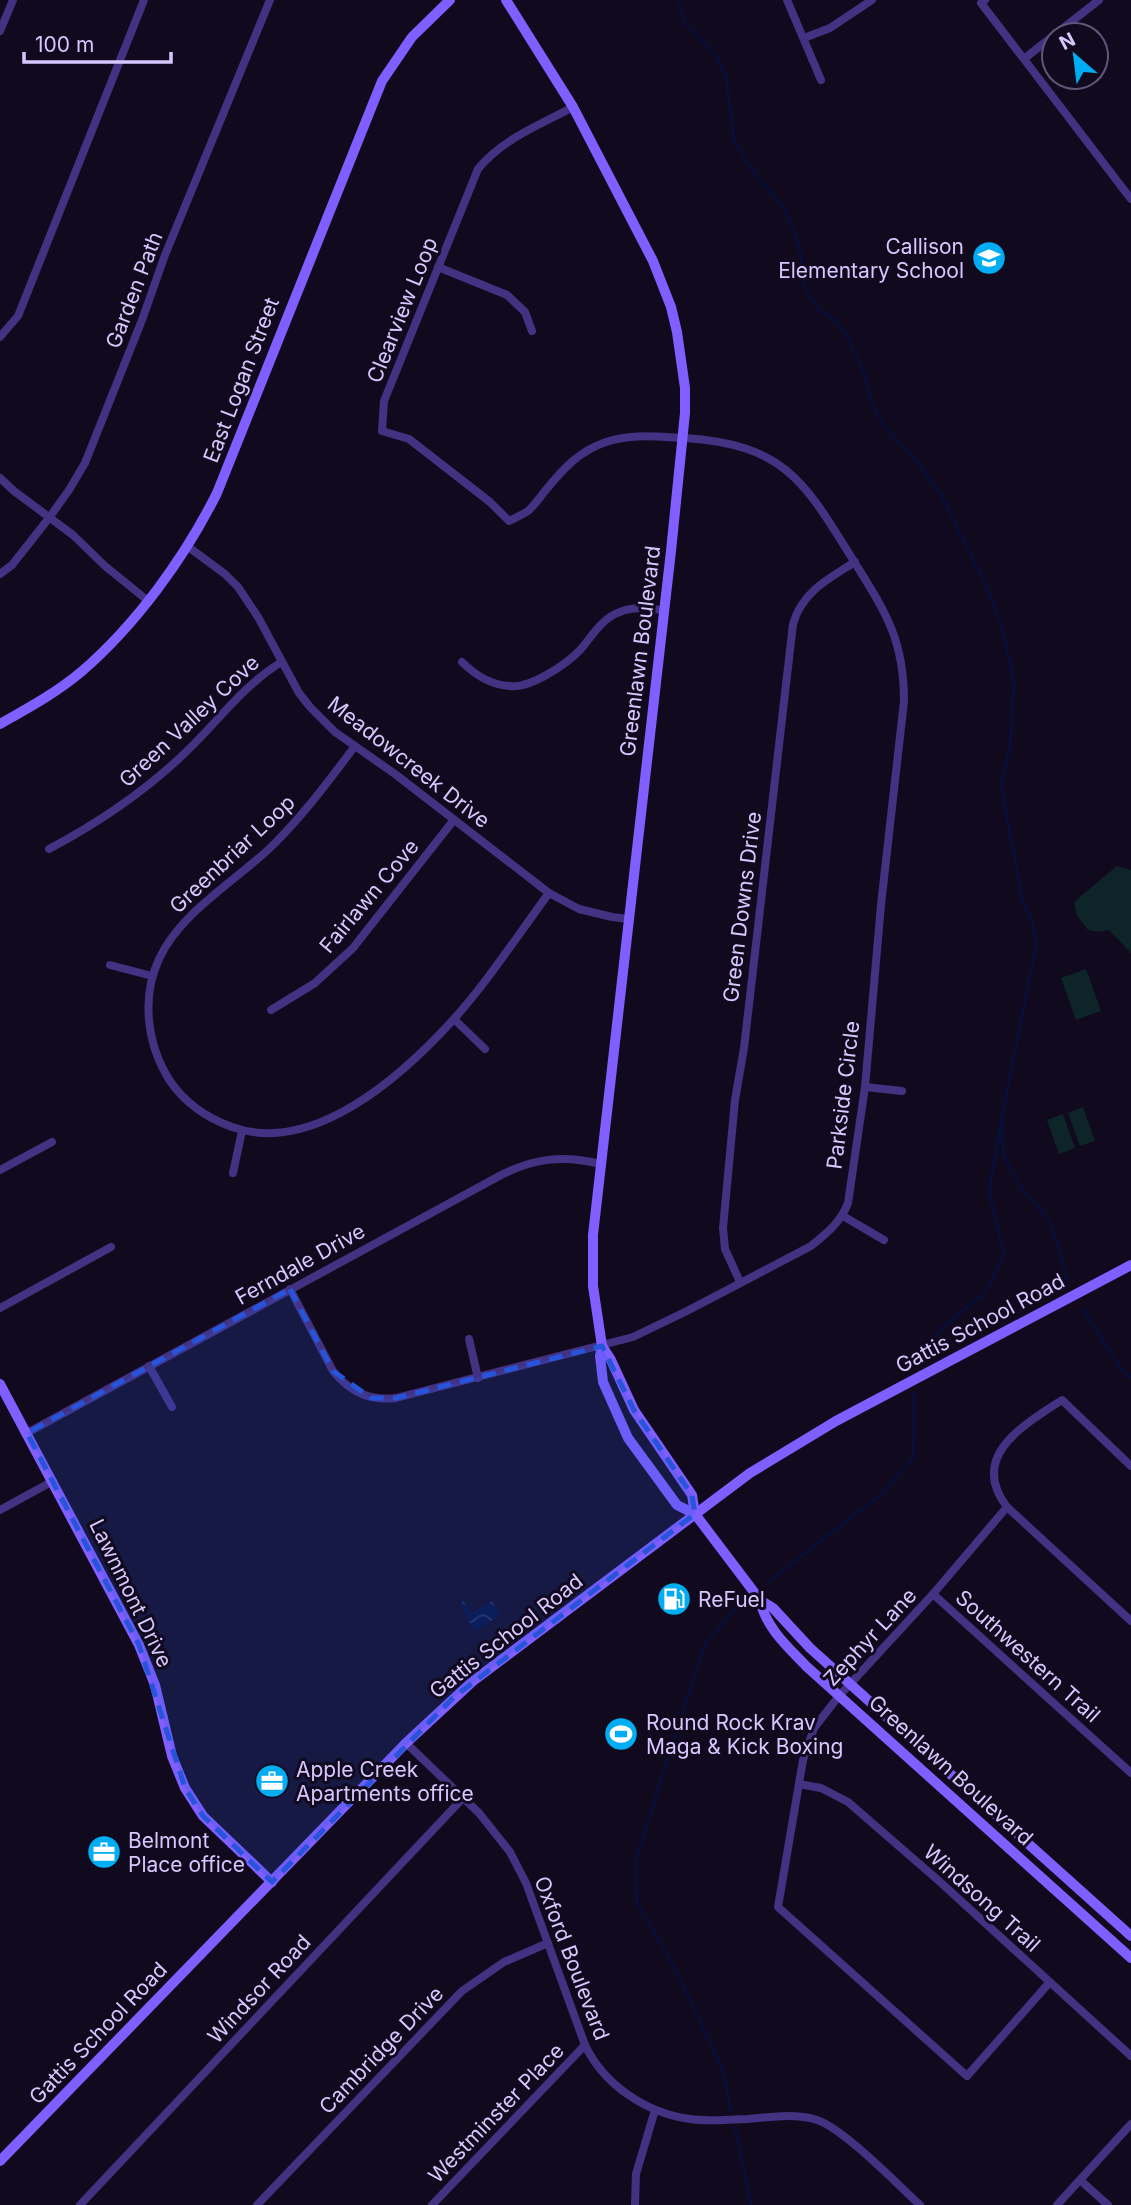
<svg xmlns="http://www.w3.org/2000/svg" width="1131" height="2205" viewBox="0 0 1131 2205" font-family="Inter,sans-serif">
<defs>
<pattern id="water-waves" width="16" height="10" patternUnits="userSpaceOnUse" patternTransform="scale(1.75)"><rect width="16" height="10" fill="#050f3c"/><path d="M0 5q4-4 8 0t8 0" fill="none" stroke="#293059"/></pattern>
</defs>
<rect width="100%" height="100%" fill="#110a1e"/>
<g fill="#0d2428">
<path d="M1117 866 1131 870V953L1109 930 1099 932 1088 930 1077 916 1074 902Z"/>
<path d="M1086 969 1101 1011 1076 1020 1061 978Z"/>
<path d="M1083 1107 1095 1141 1080 1146 1068 1113Z"/>
<path d="M1063 1114 1075 1148 1059 1154 1047 1120Z"/>
</g>
<path fill="url(#water-waves)" d="M463 1601 471 1613 492 1601 500 1615 474 1632 460 1603Z"/>
<g fill="none" stroke-linecap="round" stroke-linejoin="round">
<g stroke="#050f3c" stroke-width="2.5">
<path d="M678 0 685 23 715 54 726 77 734 139 748 165 782 205 792 226 801 255 802 279 807 292 819 310 836 321 846 334 865 375 872 404 883 424 919 464 941 495 988 590 1001 625 1014 681 1010 747 1001 784 1022 899 1033 924 1036 946 1002 1116 1003 1154 1020 1186 1051 1223 1068 1281"/>
<path d="M1083 1309 1120 1367 1131 1378"/>
<path d="M914 1360 943 1327 984 1294 1004 1255 989 1191 1001 1122"/>
<path d="M768 1582 880 1495 913 1458 914 1393"/>
<path d="M731 2111 723 2070 677 1972 637 1902 636 1859 704 1646 739 1604"/>
<path d="M735 2127 751 2205"/>
</g>
<g stroke="#433181" stroke-width="8">
<path d="M787 0 821 80"/>
<path d="M985 0 981 3 1131 199"/>
<path d="M0 31 13 0"/>
<path d="M804 38 830 28 872 0"/>
<path d="M1025 58 1099 0"/>
<path d="M438 267 507 295 525 312 532 331"/>
<path d="M0 337 18 316 144 0"/>
<path d="M0 478 14 491 73 535 105 566 147 600"/>
<path d="M187 546 225 574 238 587 258 617 299 693 310 707 335 732 395 774 549 893 579 909 612 917 629 919"/>
<path d="M0 574 12 565 49 518 69 490 85 463 142 320 165 255 270 0"/>
<path d="M462 662C475 675 491 685 510 686 530 689 567 664 581 649 591 637 601 621 615 614 631 606 646 608 663 610"/>
<path d="M355 746C328 782 302 817 270 848 234 882 180 913 159 959 141 998 147 1045 170 1081 185 1103 207 1118 232 1127 313 1156 402 1076 453 1020 488 981 518 935 549 893"/>
<path d="M49 849C100 822 147 790 188 750 220 719 242 687 281 662"/>
<path d="M110 965 152 976"/>
<path d="M271 1010 315 983 353 948 453 821"/>
<path d="M454 1019 485 1049"/>
<path d="M865 1087 902 1091"/>
<path d="M0 1170 52 1142"/>
<path d="M233 1173 242 1131"/>
<path d="M843 1216 884 1240"/>
<path d="M740 1282 725 1249 723 1228 735 1100 744 1048 793 624C802 592 828 579 855 562"/>
<path d="M290 1289 333 1371C350 1392 369 1401 396 1398L633 1337 687 1311 811 1246C827 1233 841 1222 848 1203L865 1087 881 905 904 701C904 640 886 613 855 563 805 483 787 445 685 438 658 437 633 433 606 442 579 451 563 469 545 491 540 497 534 506 528 511 522 515 515 518 509 521L490 502 409 439 382 431 384 401 478 169C502 139 540 125 573 107"/>
<path d="M0 1308 111 1247"/>
<path d="M469 1339 478 1378"/>
<path d="M149 1366 172 1407"/>
<path d="M27 1433 503 1174C536 1158 564 1155 600 1164"/>
<path d="M1131 1466 1062 1400C1024 1425 968 1456 1007 1507L1131 1621"/>
<path d="M1007 1507 933 1594 839 1696 814 1728 803 1760 778 1907 967 2076 1049 1983"/>
<path d="M0 1510 53 1481"/>
<path d="M933 1594 1131 1773"/>
<path d="M406 1743 479 1813 510 1852 526 1883 585 2045C604 2085 646 2113 690 2119 709 2122 729 2119 748 2119 771 2117 795 2113 817 2120 844 2129 897 2184 920 2205"/>
<path d="M799 1784 821 1788 848 1802 939 1881 1131 2056"/>
<path d="M1080 2180 1108 2205"/>
<path d="M80 2205 463 1798"/>
<path d="M257 2205 462 1991 504 1962 548 1943"/>
<path d="M432 2205 585 2045"/>
<path d="M635 2205 636 2174 655 2110"/>
<path d="M1057 2205 1131 2124"/>
</g>
<g stroke="#805eff" stroke-width="10">
<path d="M506 0 573 107 653 261 671 307 677 332 685 388V413L671 551 593 1235V1286L602 1346 600 1356 603 1382 628 1438 677 1505 695 1514 760 1600 773 1608 810 1648 1131 1936"/>
<path d="M0 724C28 708 56 693 81 672 136 625 185 557 217 493L382 81 412 37 450 0"/>
<path d="M602 1346 611 1360 634 1410 692 1495 695 1514"/>
<path d="M0 1384 139 1645 155 1685 172 1756 185 1788 203 1816 272 1882"/>
<path d="M760 1600C766 1628 787 1646 806 1666L1131 1958"/>
<path d="M0 2161 406 1743 473 1681 750 1473 836 1421 1131 1265"/>
</g>
</g>
<path fill="#2654da" fill-opacity="0.2" stroke="#2654da" stroke-width="5" stroke-dasharray="14 9" stroke-linejoin="round" d="M290 1289 333 1371 371 1398H396L602 1346 634 1410 692 1495 695 1514 454 1697 272 1882 203 1816 185 1788 139 1645 27 1433Z"/>
<defs>
<g id="school-disc" transform="scale(1.75)"><circle r="9.5" fill="#00adf2" stroke="#110a1e"/><path d="M0-5L7-2L0 1L-7-2ZM-4 1L0 2.5L4 1V4Q0 6-4 4Z" fill="#fff"/></g>
<g id="fuel-disc" transform="scale(1.75)"><circle r="9.5" fill="#00adf2" stroke="#110a1e"/><path d="M-5.5-6h7V0h2V4h1.3V-2.5L3-4.5l.8-.8L6-3V5H2.5V1h-1V6h-7ZM-4.2-4.7v3.2H.2V-4.7Z" fill="#fff"/></g>
<g id="stadium-disc" transform="scale(1.75)"><circle r="9.5" fill="#00adf2" stroke="#110a1e"/><path d="M0-5a6.5 5 0 1 0 0 10a6.5 5 0 1 0 0-10ZM-3.5-1.8h7v3.6h-7Z" fill="#fff"/></g>
<g id="office-disc" transform="scale(1.75)"><circle r="9.5" fill="#00adf2" stroke="#110a1e"/><path d="M-6-3h4V-5.5h4V-3h4V5H-6ZM-1-4.5V-3h2v-1.5ZM-6 0V1H6V0Z" fill="#fff"/></g>
</defs>
<g fill-rule="evenodd">
<use href="#school-disc" x="989" y="258"/>
<use href="#fuel-disc" x="674" y="1599"/>
<use href="#stadium-disc" x="621" y="1734"/>
<use href="#office-disc" x="272" y="1781"/>
<use href="#office-disc" x="104" y="1852"/>
</g>
<g text-anchor="middle" dominant-baseline="central" stroke-width="6" stroke-linejoin="round" paint-order="stroke">
<g font-size="21" fill="#d8c7ff" stroke="#110a1e" text-anchor="start">
<text x="964" y="246" text-anchor="end">Callison<tspan x="964" dy="24">Elementary School</tspan></text>
<text x="698" y="1599">ReFuel</text>
<text x="646" y="1722">Round Rock Krav<tspan x="646" dy="24">Maga &amp; Kick Boxing</tspan></text>
<text x="296" y="1769">Apple Creek<tspan x="296" dy="24">Apartments office</tspan></text>
<text x="128" y="1840">Belmont<tspan x="128" dy="24">Place office</tspan></text>
</g>
<g font-size="21" fill="#d8c7ff" stroke="#110a1e">
<text transform="translate(134 290) rotate(-69)">Garden Path</text>
<text transform="translate(402 310) rotate(-68)">Clearview Loop</text>
<text transform="translate(241 380) rotate(-69)">East Logan Street</text>
<text transform="translate(640 651) rotate(-83)">Greenlawn Boulevard</text>
<text transform="translate(189 721) rotate(-43)">Green Valley Cove</text>
<text transform="translate(409 762) rotate(38)">Meadowcreek Drive</text>
<text transform="translate(232 854) rotate(-43)">Greenbriar Loop</text>
<text transform="translate(369 896) rotate(-50)">Fairlawn Cove</text>
<text transform="translate(742 907) rotate(-83)">Green Downs Drive</text>
<text transform="translate(843 1095) rotate(-83)">Parkside Circle</text>
<text transform="translate(300 1264) rotate(-29)">Ferndale Drive</text>
<text transform="translate(980 1323) rotate(-28)">Gattis School Road</text>
<text transform="translate(131 1593) rotate(64)">Lawnmont Drive</text>
<text transform="translate(506 1636) rotate(-38)">Gattis School Road</text>
<text transform="translate(870 1637) rotate(-47)">Zephyr Lane</text>
<text transform="translate(1028 1656) rotate(42)">Southwestern Trail</text>
<text transform="translate(951 1770) rotate(42)">Greenlawn Boulevard</text>
<text transform="translate(982 1898) rotate(42)">Windsong Trail</text>
<text transform="translate(572 1958) rotate(69)">Oxford Boulevard</text>
<text transform="translate(259 1989) rotate(-47)">Windsor Road</text>
<text transform="translate(98 2033) rotate(-46)">Gattis School Road</text>
<text transform="translate(381 2050) rotate(-46)">Cambridge Drive</text>
<text transform="translate(496 2113) rotate(-46)">Westminster Place</text>
</g>
</g>
<g transform="translate(1075 56) rotate(332)"><circle r="33" fill="#110a1e" stroke="#615678" stroke-width="2"/>
<path d="M0-5L12 26L0 18L-12 26Z" fill="#00adf2"/>
<text y="-10" font-size="19" font-weight="bold" text-anchor="middle" fill="#d8c7ff">N</text>
</g>
<path d="M24 52v10h147v-10" fill="none" stroke="#d8c7ff" stroke-width="3.5"/>
<text x="35" y="52" font-size="21" fill="#d8c7ff" stroke="#110a1e" stroke-width="5" paint-order="stroke">100 m</text>
</svg>
